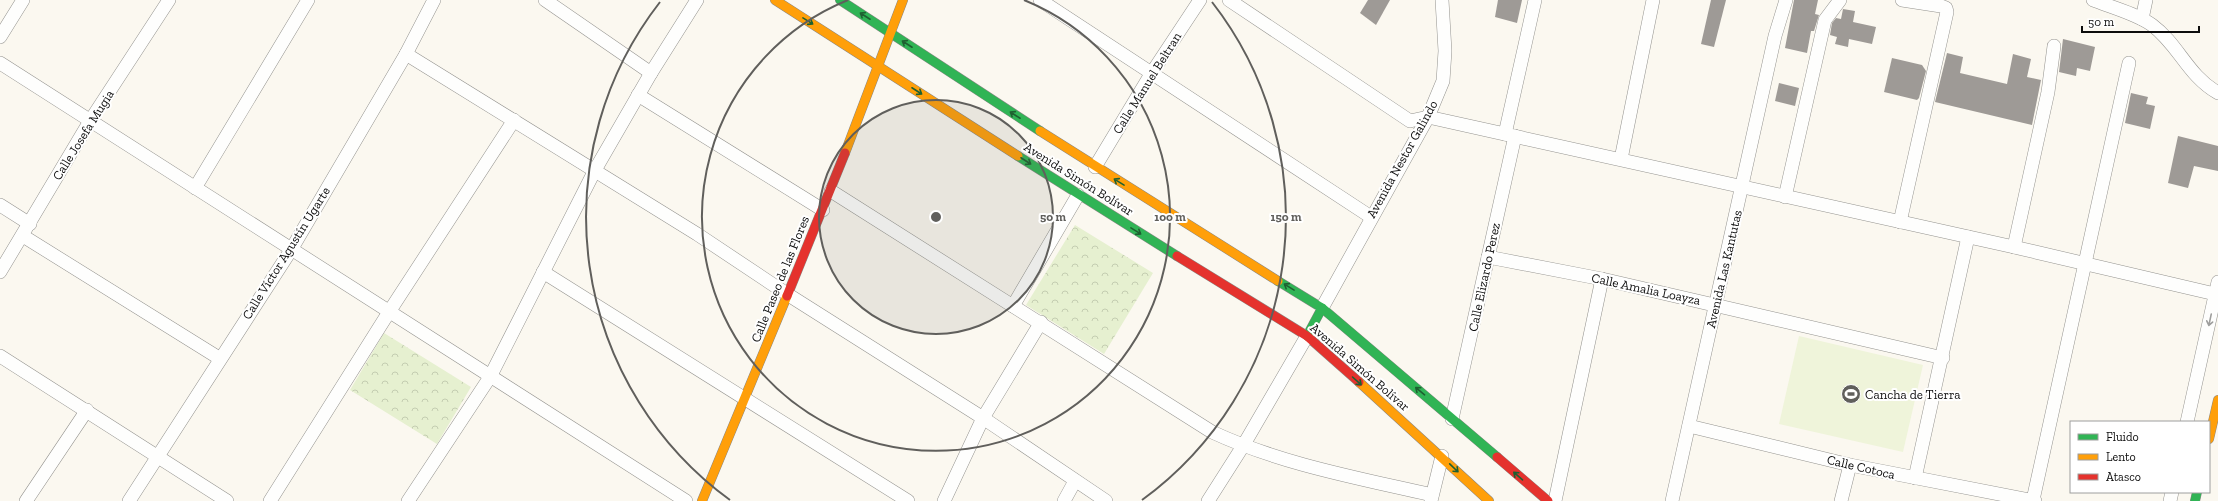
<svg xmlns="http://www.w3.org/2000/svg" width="2218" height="501" viewBox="0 0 2218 501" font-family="'Zilla Slab',serif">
<defs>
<pattern id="park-crowns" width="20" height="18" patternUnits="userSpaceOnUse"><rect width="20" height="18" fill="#e6f0d0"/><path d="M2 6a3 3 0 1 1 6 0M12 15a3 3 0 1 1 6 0" fill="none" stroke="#c4cdb1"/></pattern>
</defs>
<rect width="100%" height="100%" fill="#fbf8f0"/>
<g fill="url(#park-crowns)">
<path d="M1075 225 1153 273 1104 354 1026 305Z"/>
<path d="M384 333 471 387 437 444 350 390Z"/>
</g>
<path fill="#eff4da" d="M1799 336 1923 365 1903 452 1779 424Z"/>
<g fill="#9e9a96">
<path d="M1368 0H1390L1376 25 1360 13Z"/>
<path d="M1498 0H1522L1517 23 1495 17Z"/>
<path d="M1711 0H1726L1714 47 1701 44Z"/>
<path d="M1794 0H1818L1815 14 1819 15 1814 31H1811L1807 53 1785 48Z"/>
<path d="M1843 9 1855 11 1853 22 1876 27 1872 44 1849 39 1848 47 1835 44 1837 37 1830 35 1832 23 1836 18 1841 19Z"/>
<path d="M2063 39 2095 47 2090 71 2077 68 2076 76 2059 72Z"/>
<path d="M1947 53 1963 57 1960 73 2007 84 2013 54 2031 59 2027 77 2041 80 2032 125 1935 102Z"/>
<path d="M1892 58 1922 65 1926 71 1919 98 1917 100 1884 92Z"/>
<path d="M1779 83 1799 88 1795 106 1775 101Z"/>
<path d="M2131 93 2148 97 2146 104 2155 106 2150 129 2125 123Z"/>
<path d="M2178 136 2218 146V171L2194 166 2188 188 2168 183Z"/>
</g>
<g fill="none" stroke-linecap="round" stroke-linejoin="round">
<g stroke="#94938f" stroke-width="14">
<g id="street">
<path d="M545 0 651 73"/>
<path d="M1040 0 1371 217"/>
<path d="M1229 0 1410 121 1428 117 2014 247 2215 294"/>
<path d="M2093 0C2111 7 2137 14 2152 25 2179 45 2187 75 2218 93"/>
<path d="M2142 19 2146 0"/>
<path d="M0 37 23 0"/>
<path d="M406 54 697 234 787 294 983 418 1106 501"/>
<path d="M0 63 686 501"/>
<path d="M638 95 823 210"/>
<path d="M1505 134 1535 0"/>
<path d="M1621 159 1653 0"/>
<path d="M1095 167 1151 74 1200 0"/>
<path d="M195 188 308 0"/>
<path d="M831 191 1212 432C1281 464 1358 478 1432 495"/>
<path d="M1785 197 1825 20 1840 0"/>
<path d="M0 205 30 224"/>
<path d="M1900 222 1947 12 1946 8 1941 6 1902 0"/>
<path d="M23 236 219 358"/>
<path d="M2014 247 2048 92 2054 46"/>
<path d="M1488 257 1602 279 1943 358"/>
<path d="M0 272 90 121 169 0"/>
<path d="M543 272 908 501"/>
<path d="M1013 306 1078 195"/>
<path d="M1322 308 1428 117 1443 81 1445 51 1442 0"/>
<path d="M0 356 227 501"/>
<path d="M1452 419 1515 136"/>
<path d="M2187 422 2218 282"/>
<path d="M1689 426 1850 465 2035 501"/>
<path d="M1915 478 1968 237"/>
<path d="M2033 500 2129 63"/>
<path d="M26 501 87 410"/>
<path d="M129 501 291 250 406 54 434 0"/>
<path d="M270 501 389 312 514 120"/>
<path d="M408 501 490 377 595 170 651 73 697 0"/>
<path d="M944 501 983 418 1041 322"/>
<path d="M1064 501 1075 481"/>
<path d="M1208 501 1243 446 1307 336"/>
<path d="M1431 501 1442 456"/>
<path d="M1555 501 1602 279"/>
<path d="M1672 501 1775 36 1786 0"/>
<path d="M1841 501 1850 465"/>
<path d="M2170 501 2172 492"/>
</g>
</g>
<g stroke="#8b8986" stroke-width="10">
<g id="fast">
<path d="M840 0 1040 131"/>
<path d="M1018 156 1177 256"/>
<path d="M1278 281 1322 308 1497 457"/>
<path d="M1307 336 1322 308"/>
<path d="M2195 501 2197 492"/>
</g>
</g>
<g stroke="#8b8986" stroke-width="10">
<g id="slow">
<path d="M775 0 1018 156"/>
<path d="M1040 131 1278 281"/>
<path d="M845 153 903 0"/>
<path d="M1359 382 1489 501"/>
<path d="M2209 439 2218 400"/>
<path d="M702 501 787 296"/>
</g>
</g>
<g stroke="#8b8986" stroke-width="10">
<g id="jam">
<path d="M1177 256 1307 336 1359 382"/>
<path d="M787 296 845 153"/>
<path d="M1497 457 1548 501"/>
</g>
</g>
<use href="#street" stroke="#fefefd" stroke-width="13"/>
<use href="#fast" stroke="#30b455" stroke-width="9"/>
<use href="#slow" stroke="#ff9f0a" stroke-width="9"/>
<use href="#jam" stroke="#e5322d" stroke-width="9"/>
</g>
<defs><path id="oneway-shaft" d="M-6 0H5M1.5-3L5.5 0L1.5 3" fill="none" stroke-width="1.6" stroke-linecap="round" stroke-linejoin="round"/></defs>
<g stroke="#1e6031">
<use href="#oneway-shaft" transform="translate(865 16) rotate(-147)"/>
<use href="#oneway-shaft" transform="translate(808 21) rotate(32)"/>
<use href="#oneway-shaft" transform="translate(907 44) rotate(-147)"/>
<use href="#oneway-shaft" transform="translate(917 91) rotate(33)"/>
<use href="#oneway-shaft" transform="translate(1015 115) rotate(-147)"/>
<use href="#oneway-shaft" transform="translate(1026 161) rotate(33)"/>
<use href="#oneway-shaft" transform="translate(1119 182) rotate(-148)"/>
<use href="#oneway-shaft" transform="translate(1136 231) rotate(32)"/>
<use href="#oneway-shaft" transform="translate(1289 287) rotate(-148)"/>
<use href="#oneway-shaft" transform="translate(1357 381) rotate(42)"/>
<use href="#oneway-shaft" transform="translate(1420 391) rotate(-140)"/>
<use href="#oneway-shaft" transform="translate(1454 468) rotate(44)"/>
<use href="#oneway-shaft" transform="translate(1518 476) rotate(-139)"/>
</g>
<use stroke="#9e9e9d" href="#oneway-shaft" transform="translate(2210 320) rotate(102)"/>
<circle cx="936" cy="217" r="117" fill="#605f5c" fill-opacity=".12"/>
<g fill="none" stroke="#605f5c" stroke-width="2">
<circle cx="936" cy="217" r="117"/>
<path d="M1024 0A234 234 0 1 1 848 0"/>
<path d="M730 500A350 350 0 0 1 660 2M1212 2A350 350 0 0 1 1142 500"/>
</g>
<defs>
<g id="stadium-disc" transform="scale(1)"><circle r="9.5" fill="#605f5c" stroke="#fff"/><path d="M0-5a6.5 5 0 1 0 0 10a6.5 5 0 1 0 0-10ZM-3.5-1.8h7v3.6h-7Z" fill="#fff"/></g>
</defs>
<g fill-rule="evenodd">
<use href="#stadium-disc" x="1851" y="394"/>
</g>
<g text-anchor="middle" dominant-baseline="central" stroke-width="4" stroke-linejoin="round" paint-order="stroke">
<g font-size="13" fill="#0d0d0d" stroke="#fff">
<text transform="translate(1147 83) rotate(-58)">Calle Manuel Beltran</text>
<text transform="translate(83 135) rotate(-58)">Calle Josefa Mugia</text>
<text transform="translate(1402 159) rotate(-61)">Avenida Nestor Galindo</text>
<text transform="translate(1079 179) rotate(32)">Avenida Simón Bolívar</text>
<text transform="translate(286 253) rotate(-58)">Calle Víctor Agustín Ugarte</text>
<text transform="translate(1724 269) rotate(-77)">Avenida Las Kantutas</text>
<text transform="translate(1484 277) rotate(-78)">Calle Elizardo Perez</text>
<text transform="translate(780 279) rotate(-68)">Calle Paseo de las Flores</text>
<text transform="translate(1646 289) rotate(12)">Calle Amalia Loayza</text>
<text transform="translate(1360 367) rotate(41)">Avenida Simón Bolívar</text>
<text transform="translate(1861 467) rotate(13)">Calle Cotoca</text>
</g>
<g font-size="13" fill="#0d0d0d" stroke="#fff" text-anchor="start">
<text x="1865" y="394">Cancha de Tierra</text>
</g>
</g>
<circle cx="936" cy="217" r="6" fill="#605f5c" stroke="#fff" stroke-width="2"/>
<g font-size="12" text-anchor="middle" font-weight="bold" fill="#605f5c" stroke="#fff" stroke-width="4" stroke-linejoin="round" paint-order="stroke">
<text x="1053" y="221">50 m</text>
<text x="1170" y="221">100 m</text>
<text x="1286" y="221">150 m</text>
</g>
<rect x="2070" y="421" width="140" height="72" fill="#ffffff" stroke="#9e9e9e"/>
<rect x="2078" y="434" width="20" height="6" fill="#30b455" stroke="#9e9e9e"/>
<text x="2106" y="441" font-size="12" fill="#0d0d0d">Fluido</text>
<rect x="2078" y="454" width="20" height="6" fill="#ff9f0a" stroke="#9e9e9e"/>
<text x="2106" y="461" font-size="12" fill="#0d0d0d">Lento</text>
<rect x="2078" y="474" width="20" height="6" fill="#e5322d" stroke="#9e9e9e"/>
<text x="2106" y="481" font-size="12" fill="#0d0d0d">Atasco</text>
<path d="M2082 26v6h117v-6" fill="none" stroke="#0d0d0d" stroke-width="2"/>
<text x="2088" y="26" font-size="12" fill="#0d0d0d" stroke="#ffffff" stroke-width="3" paint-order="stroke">50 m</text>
</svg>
